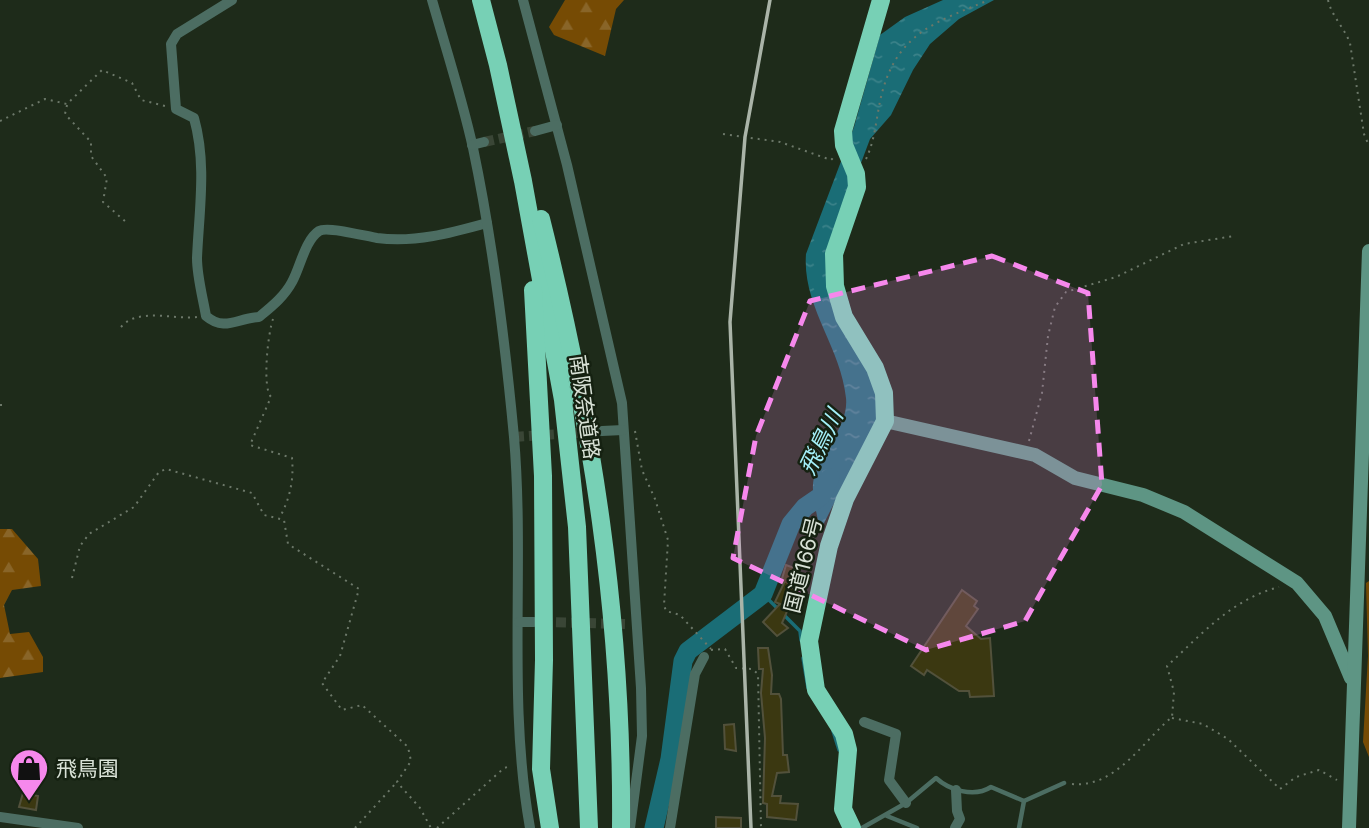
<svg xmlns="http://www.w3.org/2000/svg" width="1369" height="828" viewBox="0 0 1369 828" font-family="Inter,'Noto Sans JP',sans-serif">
<defs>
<pattern id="forest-firs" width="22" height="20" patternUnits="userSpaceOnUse" patternTransform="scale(1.75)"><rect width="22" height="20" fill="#764b04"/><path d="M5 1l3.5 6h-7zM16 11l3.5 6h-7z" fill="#896528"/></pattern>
<pattern id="water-ripples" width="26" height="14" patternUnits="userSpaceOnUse" patternTransform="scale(1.75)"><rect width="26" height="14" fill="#1a6d76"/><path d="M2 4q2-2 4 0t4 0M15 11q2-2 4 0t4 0" fill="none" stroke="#3b8289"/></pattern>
</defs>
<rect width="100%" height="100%" fill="#1e2b1a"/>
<g fill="url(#forest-firs)">
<path d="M565 0H624L616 9 605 56 554 35 549 27Z"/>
<path d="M0 529H12L38 559 41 586 12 590 4 605 10 634 29 632 43 657V672L0 678Z"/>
<path d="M1369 581V757L1363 742 1368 656 1366 583Z"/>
</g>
<path fill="url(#water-ripples)" d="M943 0H994L959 19 930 44 913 70 891 115 870 139 831 243 878 402 877 419 820 531C818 516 810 493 814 478 820 451 849 427 846 398 841 347 802 306 806 254L854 127 880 35 905 17Z"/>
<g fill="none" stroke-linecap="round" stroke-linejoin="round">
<g stroke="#1a6d76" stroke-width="3.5">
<path d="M763 594 800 631 801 640"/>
<path d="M803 658 808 688"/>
<path d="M833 731 839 750"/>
</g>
<path stroke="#1a6d76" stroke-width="19" d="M654 828 670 759 683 661 688 651 763 594 791 524 805 507 821 496 830 478"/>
</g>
<g fill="#3b3811" stroke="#52513b" stroke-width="2">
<path d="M786 565 797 569 792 587 797 590 795 595 801 598 794 612 788 609 782 623 788 628 777 636 763 622 780 604 775 602 784 583 781 582Z"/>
<path d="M962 590 977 601 974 606 978 609 966 626 981 639 990 638 994 696 970 697 969 691H959L927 670 924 675 911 666Z"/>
<path d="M758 648H768L772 675 771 694H779L781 699 783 755H787L789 772 777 773 772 796H781L780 803 798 804 796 820 767 817V804L763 803 765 738 761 693 763 669H759Z"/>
<path d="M734 724 736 751 725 749 724 725Z"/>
<path d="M23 793 38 796 36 810 19 807Z"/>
<path d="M716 817 741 818V828H716Z"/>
</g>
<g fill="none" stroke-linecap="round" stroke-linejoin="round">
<g stroke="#3a4636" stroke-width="10" stroke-dasharray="10 5" stroke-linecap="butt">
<path d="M484 142 535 131"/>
<path d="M514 437 590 432"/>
<path d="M541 622 625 624"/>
</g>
<g stroke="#6c7869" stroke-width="2" stroke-dasharray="2 5" stroke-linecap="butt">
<path d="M1328 0C1332 17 1344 27 1350 43L1364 134 1369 146"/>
<path d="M67 105 65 114 91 142V156L107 178 103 202 126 222"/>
<path d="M0 121 45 99 67 104 102 70 132 83 141 100 165 106"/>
<path d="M723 134 780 142 831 160 834 157"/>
<path d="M866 159C877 136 876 111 884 86 901 31 941 20 989 0"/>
<path d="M273 319C268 333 262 387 271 397L250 445 292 458C294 480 290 498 280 517"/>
<path d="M121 327C138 307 174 320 197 317"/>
<path d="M0 405H3"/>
<path d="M635 431 642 470 655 499 668 540 664 605 666 611 680 615 711 649"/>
<path d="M1029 441 1042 393 1048 336 1055 307 1066 292 1116 277 1184 244 1234 236"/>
<path d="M72 578 80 546 89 534 134 507 159 472 166 469 252 493 264 515 284 520 288 544 359 589 340 656 322 683 342 710 362 705 408 747 411 761 397 782 420 808 431 828"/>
<path d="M711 650 725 649 736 668 752 669 758 674 761 828"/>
<path d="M1172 718 1203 724 1228 739 1280 789 1296 777 1319 770 1337 780"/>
<path d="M1072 784C1116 788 1142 742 1172 717L1174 692 1167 666C1202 634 1232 599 1279 587"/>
<path d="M355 828 397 782"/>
<path d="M437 828 504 768 511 766"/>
</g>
<g stroke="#4c6d62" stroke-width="4.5">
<path d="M887 816 917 828"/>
<path d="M862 828 906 803 936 778C949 790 974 798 991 787L1024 801 1064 783"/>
<path d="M1019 828 1024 801"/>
</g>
<g stroke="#4c6d62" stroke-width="10">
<path d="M232 0 177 34 171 44 176 109 194 118C207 164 199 211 197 258 197 277 203 298 206 316 225 332 237 318 259 317 271 307 284 297 292 282 300 268 305 240 319 231 327 226 365 236 377 238 415 243 451 233 487 223"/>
<path d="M432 0C446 49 462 98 473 148 493 243 505 341 514 437 525 567 507 699 530 828"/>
<path d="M523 0 567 165 622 403 641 688 642 736 630 828"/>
<path d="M535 131 557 125"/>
<path d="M472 145 484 142"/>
<path d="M602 431 623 430"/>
<path d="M519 622H534"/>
<path d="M864 722 896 734 889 780 906 803"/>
<path d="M0 817 78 828"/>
<path d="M670 828 695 674 704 657"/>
<path d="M955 828 960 819 957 811 956 790"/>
</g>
<g stroke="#5e9584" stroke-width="14">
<path d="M885 421 1035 455 1075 478 1143 495 1184 512 1297 583 1325 616 1351 678"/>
<path d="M1349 828 1369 251"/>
</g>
<g stroke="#77d0b5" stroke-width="18">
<path d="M481 0 498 65 523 181 563 400 577 527 589 828"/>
<path d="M541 219C592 422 623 619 621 828"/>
<path d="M533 290 543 476 544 660 541 769 550 828"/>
<path d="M852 828 843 809 848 750 844 734 816 690 809 641 829 546 845 499 885 421 884 393 875 368 844 317 835 286 834 254 857 187 856 174 844 145 843 131 881 0"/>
</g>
<path stroke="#aab4a8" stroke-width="3.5" d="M751 828 730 322 745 137 770 0"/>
</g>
<path fill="#f688ec" fill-opacity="0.2" stroke="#f688ec" stroke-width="5" stroke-dasharray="14 9" stroke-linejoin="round" d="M992 256 1088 293 1102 485 1025 621 926 650 733 558 756 436 810 301Z"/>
<defs>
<g id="shop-pin" transform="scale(2.0125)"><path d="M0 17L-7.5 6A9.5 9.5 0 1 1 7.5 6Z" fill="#f688ec" stroke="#152111"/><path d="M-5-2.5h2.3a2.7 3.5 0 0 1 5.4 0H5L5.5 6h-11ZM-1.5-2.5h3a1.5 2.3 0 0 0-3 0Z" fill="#111"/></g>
</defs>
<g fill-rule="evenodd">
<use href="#shop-pin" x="29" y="768"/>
</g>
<g text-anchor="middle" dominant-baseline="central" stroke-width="5" stroke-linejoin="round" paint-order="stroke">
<g font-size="21" fill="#d9e2d7" stroke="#152111">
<text transform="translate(585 407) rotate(82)">南阪奈道路</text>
<text transform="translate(803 565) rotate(-76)">国道166号</text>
</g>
<g font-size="21" fill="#d9e2d7" stroke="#152111" text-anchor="start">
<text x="56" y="768">飛鳥園</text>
</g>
<g font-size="23" font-style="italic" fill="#a5f1fa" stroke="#152111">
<text transform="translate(821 442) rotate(-64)">飛鳥川</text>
</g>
</g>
</svg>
